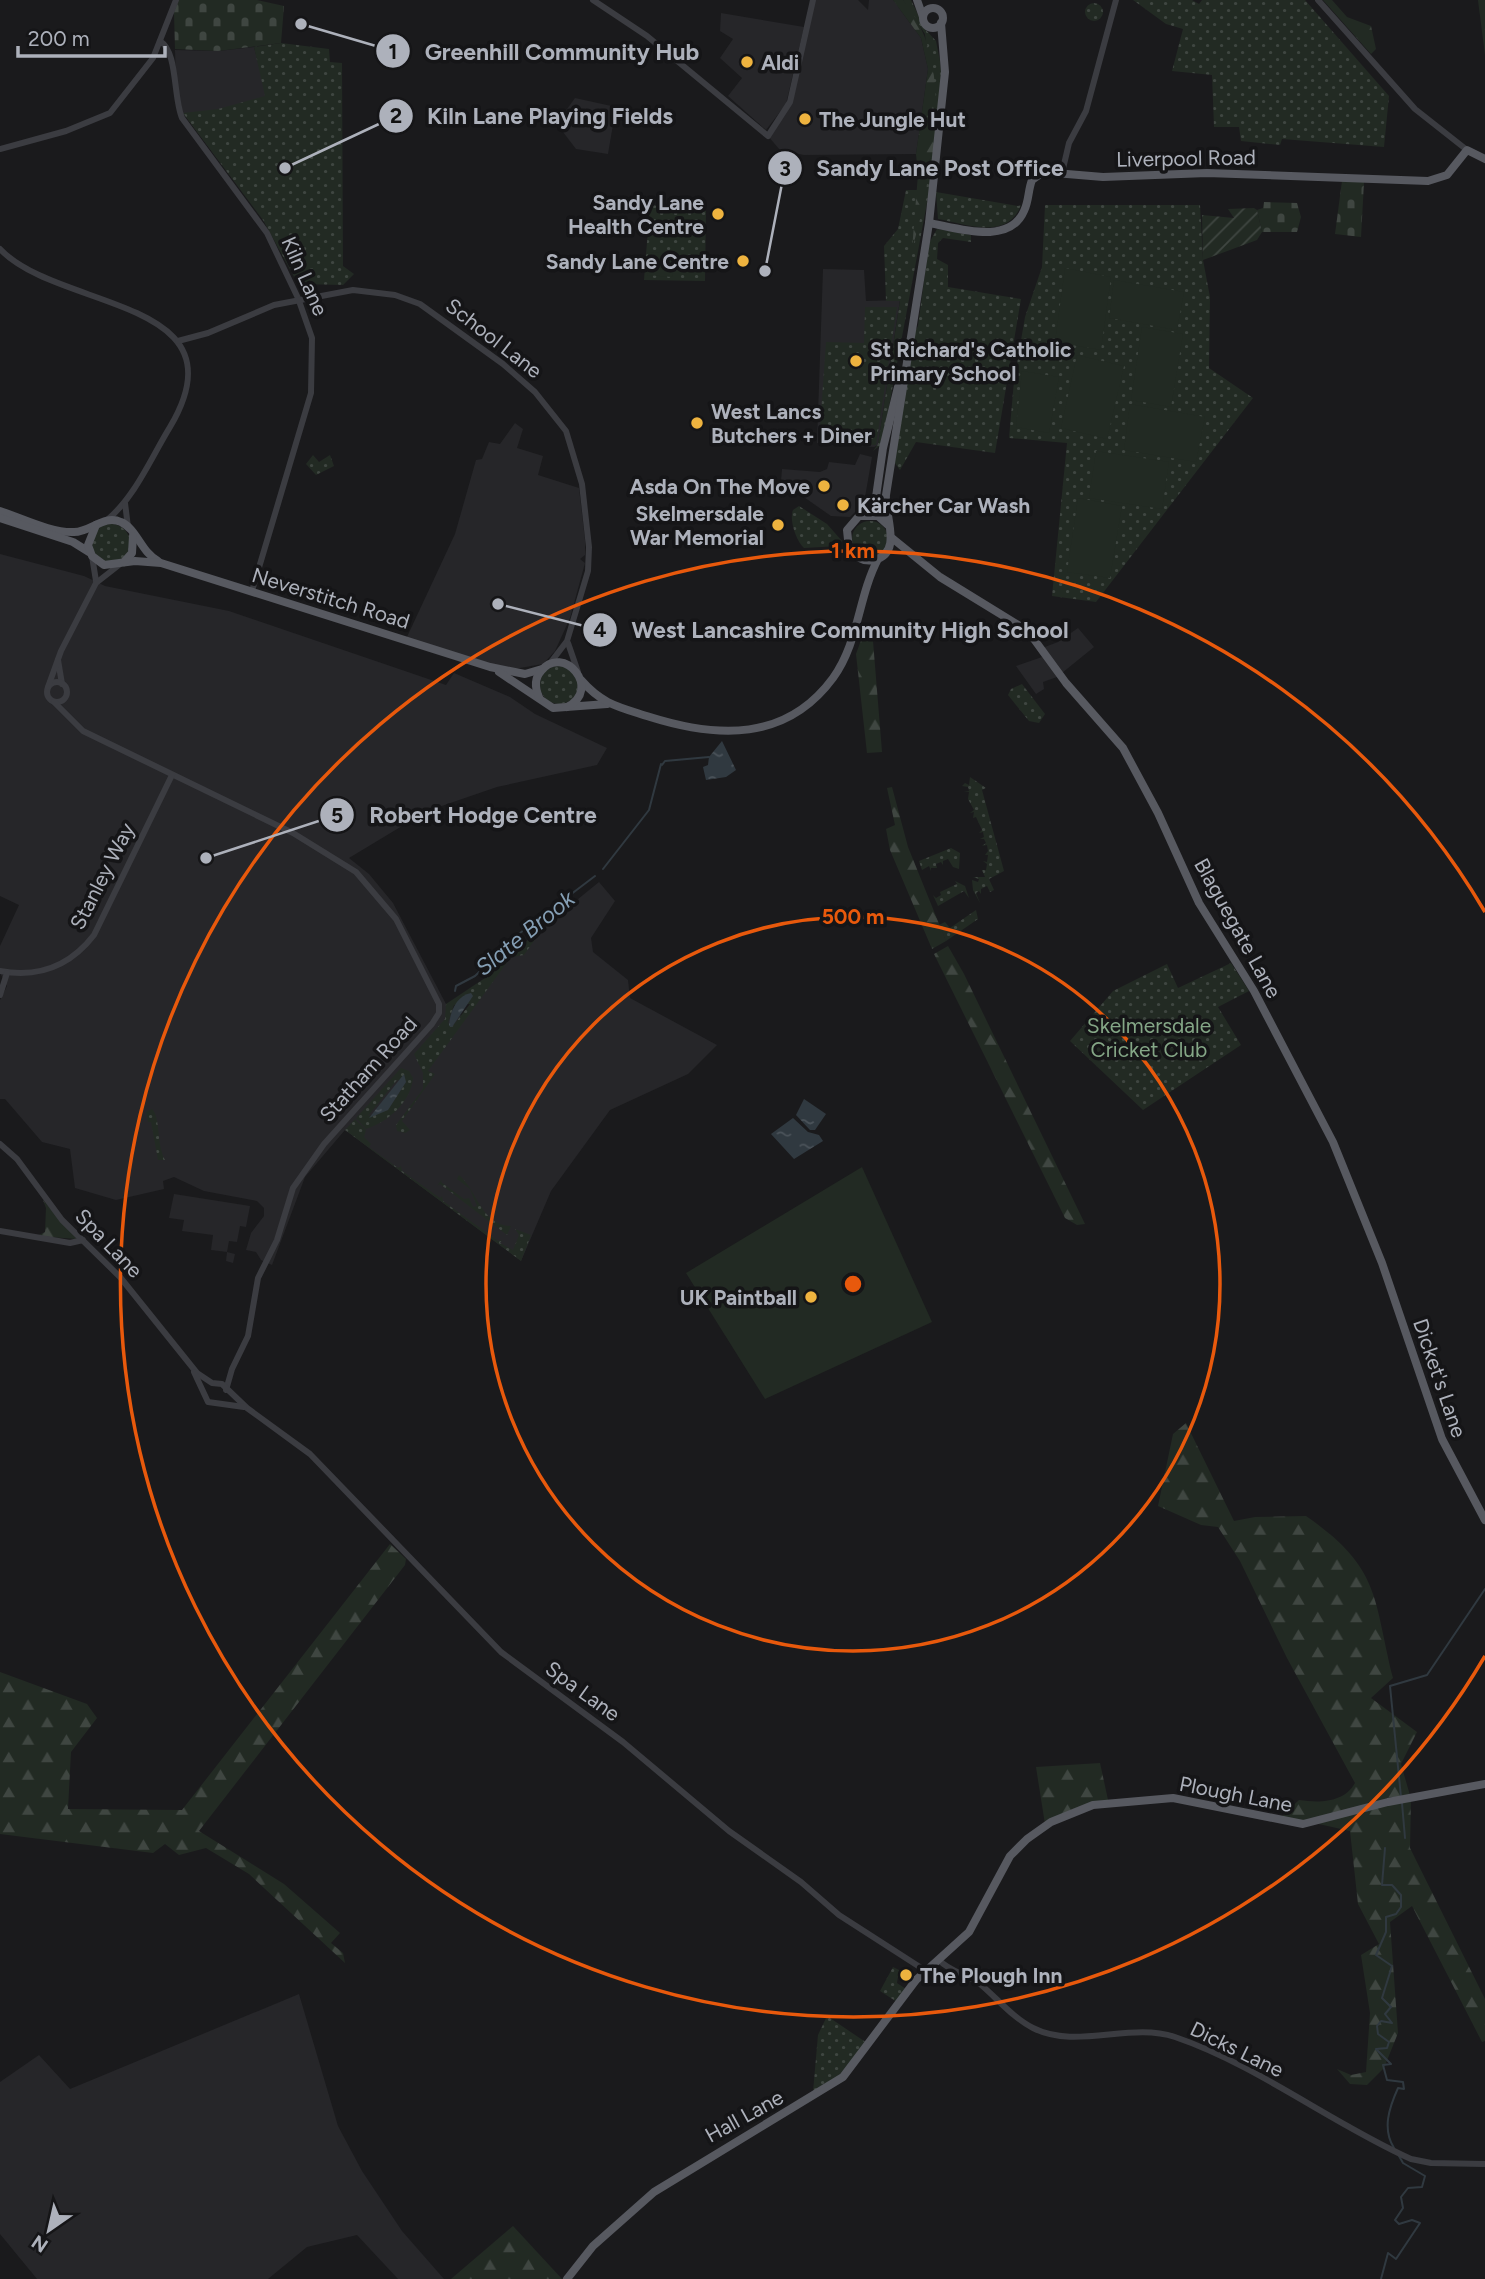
<svg xmlns="http://www.w3.org/2000/svg" width="1485" height="2279" viewBox="0 0 1485 2279" font-family="Figtree,sans-serif">
<defs>
<pattern id="grass-dots" width="8" height="8" patternUnits="userSpaceOnUse" patternTransform="scale(1.75)"><rect width="8" height="8" fill="#222a23"/><path d="M2 2h.1M6 6h.1" fill="none" stroke="#3f4641" stroke-width="1.8" stroke-linecap="round"/></pattern>
<pattern id="forest-firs" width="22" height="20" patternUnits="userSpaceOnUse" patternTransform="scale(1.75)"><rect width="22" height="20" fill="#222a23"/><path d="M5 1l3.5 6h-7zM16 11l3.5 6h-7z" fill="#3f4641"/></pattern>
<pattern id="cemetery-stones" width="16" height="16" patternUnits="userSpaceOnUse" patternTransform="scale(1.75)"><rect width="16" height="16" fill="#222a23"/><path d="M2 7V4a2 2 0 0 1 4 0v3zM10 15v-3a2 2 0 0 1 4 0v3z" fill="#3f4641"/></pattern>
<pattern id="garden-furrows" width="10" height="10" patternUnits="userSpaceOnUse" patternTransform="scale(1.75)"><rect width="10" height="10" fill="#222a23"/><path d="M-1 1l2-2M0 10L10 0M9 11l2-2" fill="none" stroke="#3f4641"/></pattern>
<pattern id="water-ripples" width="26" height="14" patternUnits="userSpaceOnUse" patternTransform="scale(1.75)"><rect width="26" height="14" fill="#303940"/><path d="M2 4q2-2 4 0t4 0M15 11q2-2 4 0t4 0" fill="none" stroke="#4b535a"/></pattern>
</defs>
<rect width="100%" height="100%" fill="#1a1a1c"/>
<g fill="#262629">
<path d="M813 0H858L868 10 869 0H893L921 38 928 69 916 154 804 155 780 150 768 136 787 109Z"/>
<path d="M721 13 804 27 786 104 766 130 728 96 742 78 720 58 733 39 720 31Z"/>
<path d="M254 47 265 89 270 154 219 161 183 113 176 82 175 50 218 51Z"/>
<path d="M575 98 616 107 608 154 576 149 560 128 562 116Z"/>
<path d="M823 269 864 270 866 301 900 300 878 445 874 447 817 443Z"/>
<path d="M515 423 523 429 517 448 543 456 538 475 579 488 585 540V555L580 559 585 563 570 618 555 651 543 664 514 669 490 667 406 639 455 534 476 460 482 459 489 442 500 444Z"/>
<path d="M860 454 872 457 864 503 850 517 831 516 781 481 782 469 820 472 827 469 829 462 855 465Z"/>
<path d="M0 554 84 576 105 586 229 611 446 685 454 673 510 697 535 714 607 748 597 765 497 787 427 811 349 858 369 874 393 903 446 1004 464 1018 513 952 599 882 615 901 591 938 593 952 628 980 630 998 717 1045 688 1074 610 1110 551 1191 521 1261 345 1130 305 1177 272 1265 261 1260 256 1252 246 1250 251 1233 264 1216V1208L257 1201 204 1191 174 1177 163 1181 164 1189 116 1200 75 1188 70 1149 42 1142 5 1099H0V1000L7 986 0 973V946L19 905 0 896Z"/>
<path d="M1078 628 1094 647 1057 677 1043 682 1044 689 1036 694 1016 666 1042 657 1037 650 1058 642Z"/>
<path d="M174 1194 250 1206 246 1227 240 1226 237 1242 229 1241 227 1252 235 1254 233 1263 226 1261 227 1252 211 1250 213 1235 182 1231 184 1220 169 1218Z"/>
<path d="M299 1994 338 2126 362 2171 402 2231 444 2279H398L357 2235 307 2247 268 2279H37L0 2234V2082L39 2055 70 2089Z"/>
</g>
<g fill="url(#grass-dots)" fill-rule="evenodd">
<path d="M903 0H911L925 29 936 41 940 61 942 79 936 143 925 34Z"/>
<path d="M1133 0H1192L1199 4 1202 0H1305L1389 96 1384 147 1282 139 1280 145 1241 141 1239 127H1214L1212 75 1172 71 1183 29 1166 24Z"/>
<circle cx="1094" cy="12" r="9"/>
<path d="M281 43 329 49 330 62 342 63 343 266 354 274 343 285 298 284 263 220 183 113 218 109 265 96 254 47Z"/>
<path d="M930 158 935 160 882 444 873 451 878 444 900 301H886L884 246 898 229 906 190H917V204Z"/>
<path d="M936 192 1018 206 1021 205C1008 241 966 224 938 219Z"/>
<path d="M650 205 706 211 705 281 644 280Z"/>
<path d="M1045 205H1200L1203 260 1210 297 1209 368 1253 398 1096 602 1052 596 1067 443 1009 438 1014 381 1025 317 1042 267Z"/>
<path d="M937 229 971 235V242L943 238 938 243 937 259 948 265V287L1021 299 995 453 916 442 900 470 894 462 912 336 918 326 929 243Z"/>
<path d="M865 307H897L876 445 819 442 826 342 864 343Z"/>
<path d="M313 455 319 462 330 455 334 466 316 475 306 464Z"/>
<path d="M799 506 827 524 842 541 839 546 804 548C796 541 789 520 793 510Z"/>
<circle cx="870" cy="539" r="18"/>
<circle cx="111" cy="543" r="19"/>
<circle cx="559" cy="685" r="19"/>
<path d="M1022 684 1045 714 1039 723 1029 721 1008 695 1011 689Z"/>
<path d="M970 777 986 788 982 790 1004 871 989 879 994 890 990 892 987 886 981 889V894L979 891 976 893 980 903 973 890 972 880 978 882 979 879 973 877H985L982 870H986L987 864 983 861 987 862 988 855H985L988 851 987 845 982 846 986 843 984 839H980L984 837 983 832 979 833 982 830 976 817 973 818 974 812 970 813 974 810 968 799 969 792H964L969 791 968 787 962 786 965 783 969 785Z"/>
<path d="M951 848 960 853 959 869 953 867 948 859 943 861V865L941 862 936 864 937 868H931V871L929 866 922 870 919 861Z"/>
<path d="M955 881 965 886 969 898 964 891 938 906 933 895 936 898 941 895 940 892 957 884Z"/>
<path d="M976 910 978 919 946 941 939 925 945 922 950 928Z"/>
<path d="M546 924 524 955 511 957 428 1071 435 1074 402 1121 410 1130 405 1133 397 1131 396 1125 423 1089V1073L414 1054 445 1019 446 1004 491 974ZM470 1004 452 1027 448 1023 454 1005Z"/>
<path d="M1231 963 1249 991 1218 1007 1241 1045 1143 1110 1070 1041 1113 991 1167 964 1178 988Z"/>
<path d="M401 1068 409 1071 413 1078C411 1102 388 1122 366 1129L356 1118ZM397 1080 406 1082 388 1110 368 1116Z"/>
<path d="M152 1109C161 1118 156 1143 165 1160H158L151 1122H148L146 1112Z"/>
<path d="M355 1119 366 1130 364 1137 371 1144 369 1147 398 1168 401 1166 402 1171 440 1198 442 1196 443 1201 498 1241 502 1240 500 1243 513 1250 519 1235 515 1229 531 1235 521 1261 345 1130Z"/>
<path d="M459 1175C477 1190 482 1226 511 1226L507 1235 440 1184 437 1186 442 1179 441 1182 464 1199 469 1198 473 1207 477 1206 470 1189 457 1179Z"/>
<path d="M893 1967 899 1970 897 1983 906 1989 897 2002 880 1991Z"/>
<path d="M827 2016 867 2043 839 2076 813 2092 818 2035Z"/>
</g>
<g fill="url(#forest-firs)">
<path d="M893 0H903C941 45 937 104 935 160L930 158 925 200 912 250 918 174 916 154 928 69 921 38Z"/>
<path d="M1323 0H1332L1347 17 1371 26 1376 49 1371 54Z"/>
<path d="M1478 0H1485V55Z"/>
<path d="M872 629 882 752 867 753 856 654 864 632Z"/>
<path d="M892 787 908 847 946 941 932 949 890 850 886 829 895 825 887 788Z"/>
<path d="M948 946 964 974 1085 1224 1077 1225 1065 1218 934 954Z"/>
<path d="M43 1200 77 1239 37 1236 45 1232 46 1208Z"/>
<path d="M1186 1423 1234 1521 1255 1517 1306 1516C1381 1568 1373 1597 1393 1678L1371 1698 1417 1732 1401 1764 1411 1799 1410 1848 1485 1999V2041L1482 2042 1412 1906 1390 1922 1398 2033 1384 2068 1367 2085 1350 2084 1337 2069 1351 2075 1366 2072 1370 2013 1361 1955 1379 1944 1358 1904 1350 1831 1310 1822 1278 1820 1299 1800C1319 1803 1344 1803 1355 1783L1287 1658 1240 1561 1218 1527 1201 1525 1158 1506 1173 1434Z"/>
<path d="M390 1544 406 1559 405 1565 199 1831 284 1884 340 1933 331 1943 343 1953 345 1963 249 1874 206 1848 179 1855 165 1844 153 1853 0 1834V1672L87 1704 97 1718 71 1752 68 1809 182 1810Z"/>
<path d="M1100 1763 1108 1800 1045 1824 1036 1767Z"/>
<path d="M513 2226 562 2279H451Z"/>
</g>
<g fill="url(#cemetery-stones)">
<path d="M178 0H257L284 6 281 43 218 51 175 49 174 12Z"/>
<path d="M1342 181 1364 182 1361 237 1335 234Z"/>
<path d="M1264 202 1297 203 1301 217 1297 232H1262L1257 210 1263 208Z"/>
</g>
<path fill="url(#garden-furrows)" d="M1254 208 1257 210 1262 232 1257 240 1203 260 1202 215 1234 218 1228 209Z"/>
<g fill="#222a23">
<path d="M648 252 674 254 672 277 647 275Z"/>
<path d="M1065 268 1111 277 1101 350 1055 342Z"/>
<path d="M1114 280 1184 292 1177 330 1109 318Z"/>
<path d="M1142 327 1183 334 1171 407 1131 400Z"/>
<path d="M1077 355 1124 366 1107 439 1061 428Z"/>
<path d="M1022 371 1059 377 1049 433 1016 427Z"/>
<path d="M1130 404 1205 417 1196 462 1124 450Z"/>
<path d="M1096 451 1169 462 1162 509 1089 498Z"/>
<path d="M1078 498 1122 506 1110 578 1067 572Z"/>
<path d="M862 1167 932 1322 765 1399 686 1273Z"/>
</g>
<g fill="url(#water-ripples)">
<path d="M722 741 736 770 726 777 706 780 703 767 708 765 709 757Z"/>
<path d="M471 993 473 996 452 1027 449 1026C450 1012 456 996 471 993Z"/>
<path d="M404 1074 406 1082 388 1110 369 1118Z"/>
<path d="M804 1099 826 1114 815 1130H810L796 1115Z"/>
<path d="M793 1118 808 1132 819 1135 823 1141 794 1159 771 1134Z"/>
</g>
<g fill="none" stroke-linecap="round" stroke-linejoin="round">
<g stroke="#303940" stroke-width="2">
<path d="M662 765 665 761 709 757"/>
<path d="M603 869 649 810 661 764"/>
<path d="M455 991 456 986 475 976 520 933 595 876"/>
<path d="M1401 1797 1390 1686 1427 1675 1485 1589"/>
<path d="M1402 1803 1405 1838"/>
<path d="M1385 1848 1382 1885H1392L1401 1895V1907L1396 1914 1386 1917V1932L1376 1955 1392 1966 1382 1998 1391 2007 1385 2014 1392 2023 1381 2021 1377 2026 1378 2034 1389 2042 1387 2048 1376 2049 1391 2064 1383 2065 1387 2080 1403 2082 1404 2089 1398 2088C1389 2108 1382 2129 1394 2148"/>
<path d="M1381 2279 1388 2253 1396 2259 1420 2223 1412 2220 1399 2224 1395 2220 1403 2208 1401 2197 1408 2188 1422 2187 1425 2176 1403 2163 1399 2156"/>
</g>
<g stroke="#3b3c41" stroke-width="6">
<path d="M593 0 647 36 768 136 790 102 813 0"/>
<path d="M1318 0 1415 109 1467 150"/>
<path d="M160 41C178 52 173 97 182 118L267 233 298 298 312 338 311 393 252 591"/>
<path d="M0 149 66 131 110 113 153 58 176 0"/>
<path d="M1062 173 1069 143 1086 111 1116 0"/>
<path d="M0 249C58 311 247 297 170 427 151 458 135 497 107 520"/>
<path d="M178 341 208 333 274 305 353 290 395 295 420 304 503 364 535 392 566 431 582 484 589 547 588 571 567 641 551 662"/>
<path d="M125 503 128 527"/>
<path d="M92 556 96 581"/>
<path d="M568 643 578 672"/>
<path d="M58 660 62 684"/>
<circle cx="57" cy="692" r="10"/>
<path d="M48 687 61 651 96 583 119 565"/>
<path d="M54 702 83 731 293 833 356 872 396 919 439 1004V1013L432 1024 324 1144 293 1188 277 1240 258 1278 248 1336 232 1369 226 1390"/>
<path d="M0 971C38 978 70 966 94 935L172 775"/>
<path d="M0 995 7 973"/>
<path d="M0 1144 17 1159 62 1220 120 1277 197 1373 212 1383 222 1384 247 1408 310 1454 501 1652 623 1742 729 1831 801 1882 839 1915 926 1971"/>
<path d="M0 1231 70 1243 83 1240"/>
<path d="M194 1372 208 1402 244 1407"/>
<path d="M939 1960C950 1972 967 1974 980 1984 997 1998 1013 2018 1033 2028 1076 2050 1130 2022 1175 2037 1257 2065 1331 2123 1411 2159L1431 2163 1485 2164"/>
</g>
<g stroke="#575960" stroke-width="8">
<path d="M917 0 923 17"/>
<circle cx="933" cy="18" r="10"/>
<path d="M929 223C958 228 1009 246 1024 211 1029 201 1028 190 1032 180L1043 172 1103 177 1207 173 1428 181 1447 175 1467 150 1485 159"/>
<path d="M0 511C22 518 51 533 74 532 91 532 104 514 121 522 137 529 141 552 158 561"/>
<path d="M865 515 876 497 883 448 898 387"/>
<path d="M0 518 73 542 89 552"/>
<path d="M96 525 88 545 92 556 104 565 135 561 161 563 490 667 525 674 542 669"/>
<path d="M888 525 878 516H859L847 530 849 549C855 557 863 562 874 560 904 553 884 515 886 495L929 223 945 72 941 23"/>
<path d="M892 538 940 577 1028 631 1066 683 1123 748 1158 813 1199 903 1254 991 1333 1142 1382 1263 1442 1439 1485 1520"/>
<path d="M124 562 132 553 133 536"/>
<path d="M499 672 553 708 607 704"/>
<path d="M581 680C603 705 619 707 650 717 717 738 786 742 833 678 859 642 858 597 878 559"/>
<path d="M539 697C535 688 534 679 541 671 563 643 603 689 567 707"/>
<path d="M567 2279 593 2246 654 2192 843 2077 916 1980 969 1932 1010 1856 1027 1839 1051 1822 1093 1805 1173 1798 1303 1824 1388 1802 1485 1784"/>
</g>
</g>
<g fill="none" stroke="#e8590c" stroke-width="3.5">
<circle cx="853" cy="1284" r="367"/>
<path d="M1485 1656A733 733 0 1 1 1485 912"/>
</g>
<g fill="#eeb33f" stroke="#151517" stroke-width="2.5">
<circle cx="747" cy="62" r="7"/>
<circle cx="805" cy="119" r="7"/>
<circle cx="718" cy="214" r="7"/>
<circle cx="743" cy="261" r="7"/>
<circle cx="856" cy="361" r="7"/>
<circle cx="697" cy="423" r="7"/>
<circle cx="824" cy="486" r="7"/>
<circle cx="843" cy="505" r="7"/>
<circle cx="778" cy="525" r="7"/>
<circle cx="811" cy="1297" r="7"/>
<circle cx="906" cy="1975" r="7"/>
</g>
<g text-anchor="middle" dominant-baseline="central" stroke-width="7" stroke-linejoin="round" paint-order="stroke">
<g font-size="21" font-weight="bold" fill="#adb1bb" stroke="#151517" text-anchor="start">
<text x="761" y="62">Aldi</text>
<text x="819" y="119">The Jungle Hut</text>
<text x="704" y="202" text-anchor="end">Sandy Lane<tspan x="704" dy="24">Health Centre</tspan></text>
<text x="729" y="261" text-anchor="end">Sandy Lane Centre</text>
<text x="870" y="349">St Richard's Catholic<tspan x="870" dy="24">Primary School</tspan></text>
<text x="711" y="411">West Lancs<tspan x="711" dy="24">Butchers + Diner</tspan></text>
<text x="810" y="486" text-anchor="end">Asda On The Move</text>
<text x="857" y="505">Kärcher Car Wash</text>
<text x="764" y="513" text-anchor="end">Skelmersdale<tspan x="764" dy="24">War Memorial</tspan></text>
<text x="797" y="1297" text-anchor="end">UK Paintball</text>
<text x="920" y="1975">The Plough Inn</text>
</g>
<g font-size="21" fill="#adb1bb" stroke="#151517">
<text transform="translate(1186 158) rotate(-1)">Liverpool Road</text>
<text transform="translate(305 276) rotate(66)">Kiln Lane</text>
<text transform="translate(494 338) rotate(38)">School Lane</text>
<text transform="translate(331 598) rotate(17)">Neverstitch Road</text>
<text transform="translate(102 876) rotate(-63)">Stanley Way</text>
<text transform="translate(1238 928) rotate(61)">Blaguegate Lane</text>
<text transform="translate(368 1069) rotate(-48)">Statham Road</text>
<text transform="translate(109 1243) rotate(46)">Spa Lane</text>
<text transform="translate(1440 1378) rotate(71)">Dicket's Lane</text>
<text transform="translate(583 1691) rotate(36)">Spa Lane</text>
<text transform="translate(1236 1794) rotate(11)">Plough Lane</text>
<text transform="translate(1237 2049) rotate(26)">Dicks Lane</text>
<text transform="translate(744 2116) rotate(-29)">Hall Lane</text>
</g>
<g font-size="21" fill="#84a686" stroke="#151517">
<text x="1149" y="1025">Skelmersdale<tspan x="1149" dy="24">Cricket Club</tspan></text>
</g>
<g font-size="23" font-style="italic" fill="#859fb5" stroke="#151517">
<text transform="translate(525 933) rotate(-39)">Slate Brook</text>
</g>
</g>
<circle cx="853" cy="1284" r="10" fill="#e8590c" stroke="#151517" stroke-width="3.5"/>
<g font-size="21" text-anchor="middle" font-weight="bold" fill="#e8590c" stroke="#151517" stroke-width="7" stroke-linejoin="round" paint-order="stroke">
<text x="853" y="558">1 km</text>
<text x="853" y="924">500 m</text>
</g>
<path fill="none" stroke="#adb1bb" stroke-width="2.5" d="M301 24L393 51M285 168L396 116M765 271L785 168M498 604L600 630M206 858L337 815"/>
<g fill="#adb1bb" stroke="#151517" stroke-width="2.5">
<circle cx="301" cy="24" r="7"/>
<circle cx="285" cy="168" r="7"/>
<circle cx="765" cy="271" r="7"/>
<circle cx="498" cy="604" r="7"/>
<circle cx="206" cy="858" r="7"/>
<circle cx="393" cy="51" r="18"/>
<circle cx="396" cy="116" r="18"/>
<circle cx="785" cy="168" r="18"/>
<circle cx="600" cy="630" r="18"/>
<circle cx="337" cy="815" r="18"/>
</g>
<g font-size="21" text-anchor="middle" font-weight="bold" fill="#111">
<text x="393" y="59">1</text>
<text x="396" y="123">2</text>
<text x="785" y="176">3</text>
<text x="600" y="637">4</text>
<text x="337" y="823">5</text>
</g>
<g font-size="23" text-anchor="middle" font-weight="bold" fill="#adb1bb" stroke="#151517" stroke-width="7" stroke-linejoin="round" paint-order="stroke">
<text x="562" y="60">Greenhill Community Hub</text>
<text x="550" y="124">Kiln Lane Playing Fields</text>
<text x="940" y="176">Sandy Lane Post Office</text>
<text x="850" y="638">West Lancashire Community High School</text>
<text x="483" y="823">Robert Hodge Centre</text>
</g>
<g transform="translate(49 2230) rotate(214)" stroke="#151517" stroke-width="5" paint-order="stroke">
<path d="M0-5L12 26L0 18L-12 26Z" fill="#adb1bb"/>
<text y="-10" font-size="19" font-weight="bold" text-anchor="middle" fill="#adb1bb">N</text>
</g>
<path d="M18 46v10h147v-10" fill="none" stroke="#adb1bb" stroke-width="3.5"/>
<text x="28" y="46" font-size="21" fill="#adb1bb" stroke="#151517" stroke-width="5" paint-order="stroke">200 m</text>
</svg>
